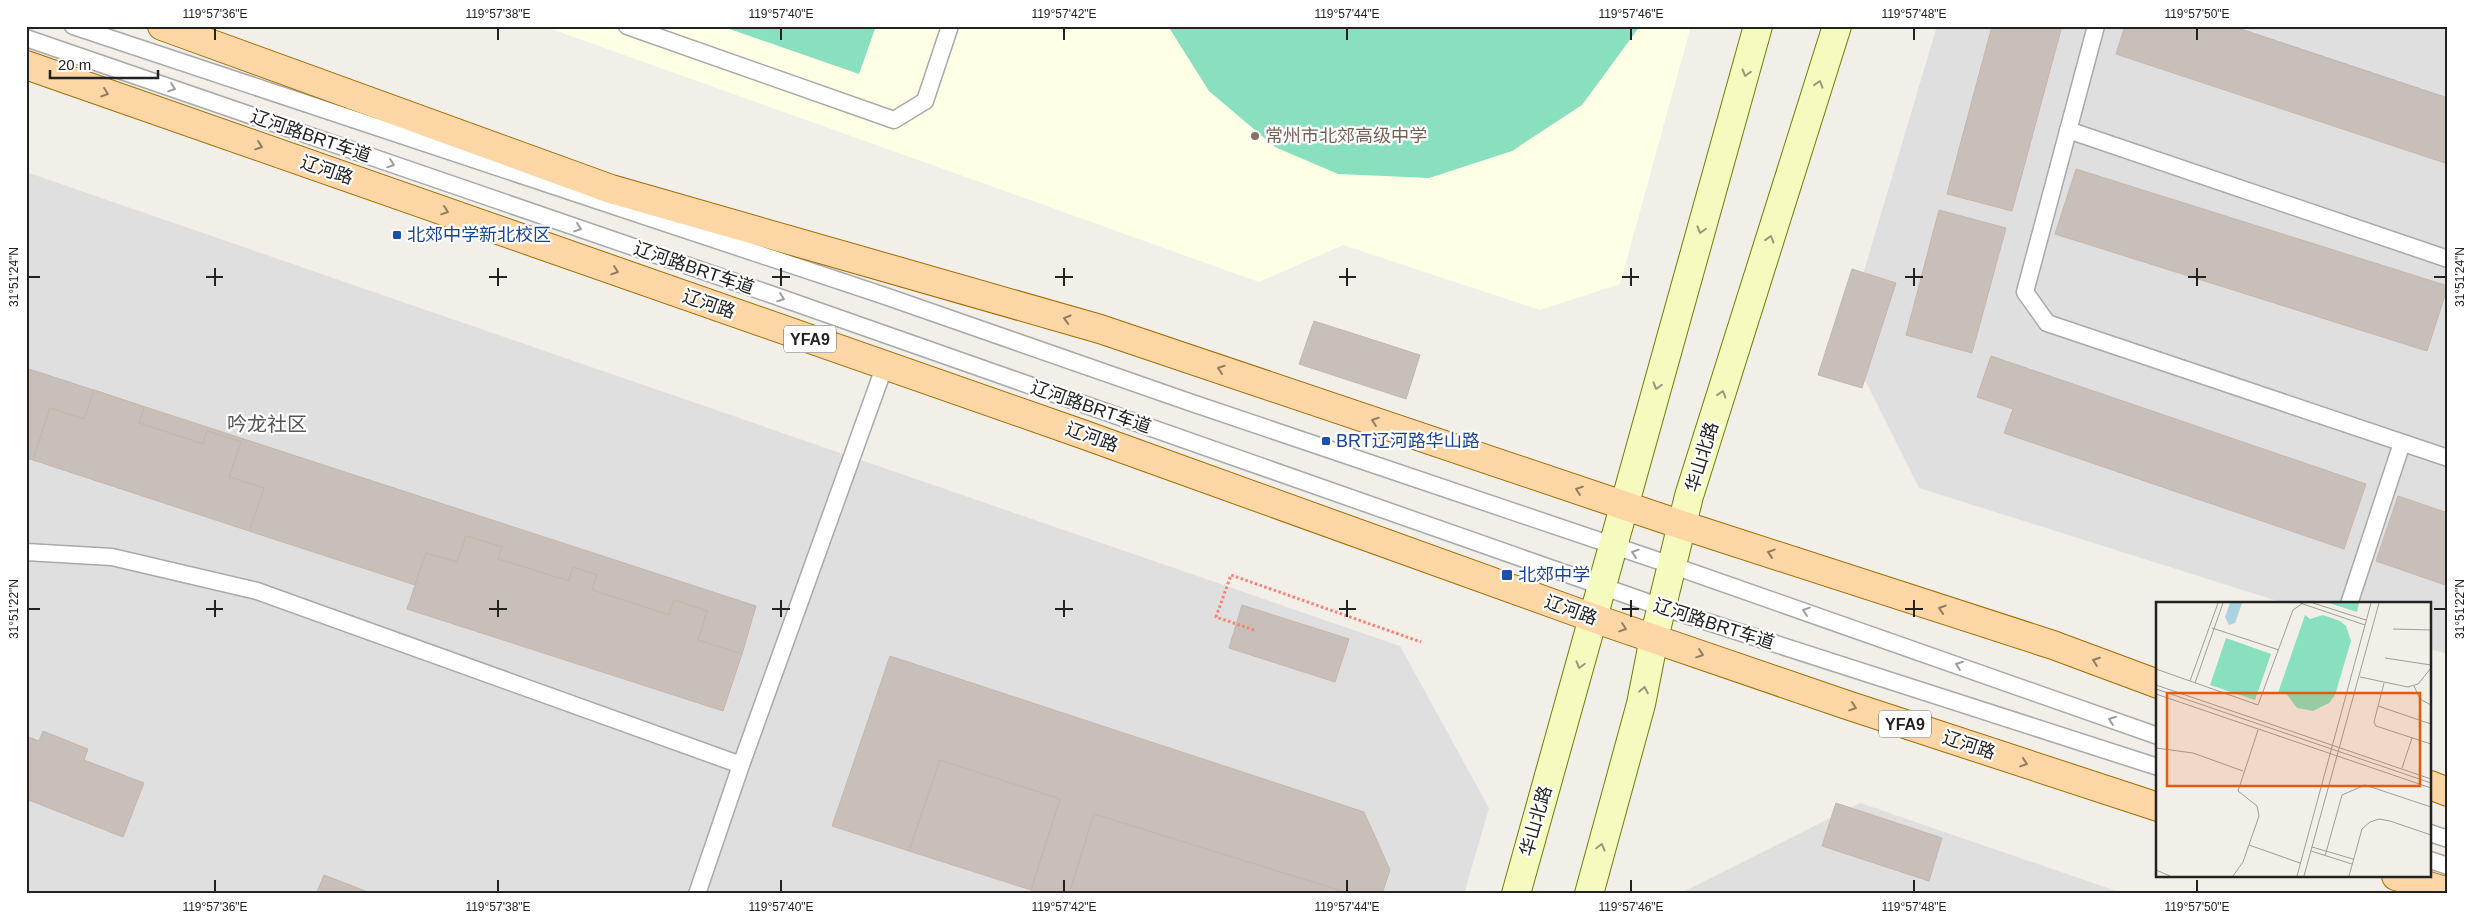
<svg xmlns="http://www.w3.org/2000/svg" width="2474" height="920" viewBox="0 0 2474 920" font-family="Arial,'Noto Sans SC',sans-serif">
<rect width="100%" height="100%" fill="#f2efe9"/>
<g fill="#e0dfdf">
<path d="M1937 26H2448V654L2430 649V604H2287L1919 488 1844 338Z"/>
<path d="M26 172 1400 646 1489 808 1464 894H26Z"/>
<path d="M1860 803 2125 894H1679Z"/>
</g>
<path fill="#ffffe5" d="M543 26H1691L1620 284 1540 310 1343 245 1259 282Z"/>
<g fill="#88e0be">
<path d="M721 26H876L859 74Z"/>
<path d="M1168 26H1640L1582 105 1512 151 1429 178 1338 174 1275 147 1209 91Z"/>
</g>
<g fill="#c7bfb8" stroke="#c4b6ab">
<path d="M1992 26H2062L2012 211 1947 194Z"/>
<path d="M2125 26H2232L2448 98V164L2116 54Z"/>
<path d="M2076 169 2448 286 2427 351 2055 234Z"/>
<path d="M1939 210 2006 228 1972 353 1906 335Z"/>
<path d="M1852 269 1896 283 1862 388 1818 375Z"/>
<path d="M1314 321 1420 355 1406 399 1299 364Z"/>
<path d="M1991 356 2366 484 2344 549 2004 433 2013 409 1977 397Z"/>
<path d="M26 368 756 606 742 654 698 640 707 611 674 600 669 615 592 590 597 575 573 567 569 581 498 559 502 547 466 536 457 562 426 553 415 585 249 531 264 488 229 477 241 442 207 431 203 444 139 423 144 407 94 390 84 419 50 408 33 460 26 458Z"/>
<path d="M94 390 144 407 139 423 203 444 207 431 241 442 229 477 264 488 249 531 33 460 50 408 84 419Z"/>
<path d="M2398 496 2448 513V586L2376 561Z"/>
<path d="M466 536 502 547 498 559 569 581 573 567 597 575 592 590 669 615 674 600 707 611 698 640 742 654 723 711 407 609 426 553 457 562Z"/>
<path d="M1242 605 1349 639 1335 682 1229 648Z"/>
<path d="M890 656 1364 812 1390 870 1382 894H1351L1094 814 1069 894H1042L1031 890 1060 799 940 760 909 851 832 826Z"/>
<path d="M43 731 88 749 84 760 144 783 123 837 26 799V736L39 741Z"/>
<path d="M940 760 1060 799 1031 890 909 851Z"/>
<path d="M1836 803 1942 838 1929 881 1822 846Z"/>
<path d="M1094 814 1351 894H1069Z"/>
<path d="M324 875 373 894H316Z"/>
</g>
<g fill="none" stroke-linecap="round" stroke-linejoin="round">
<g stroke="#a9a9a9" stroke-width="19">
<g id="lane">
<path d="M73 26 885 296 1192 403 1671 565 2158 736"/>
<path d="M627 26 894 120 925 101 950 26"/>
<path d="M2096 26 2025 292 2047 323 2448 458"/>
<path d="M26 38 770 294 1661 607 2158 767"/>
<path d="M2068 130 2448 259"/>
<path d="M26 552 112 557 257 591 741 765"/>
<path d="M2349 604 2402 443"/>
<path d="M2430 833 2448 839"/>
<path d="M2430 860 2448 866"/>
<path d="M697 894 741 765 885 365"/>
</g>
</g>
<g stroke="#707d05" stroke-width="30">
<g id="secondary">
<path d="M1516 894 1758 26"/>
<path d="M1589 894 1641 704 1654 638 1689 496 1837 26"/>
</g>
</g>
<g stroke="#a06b00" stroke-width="30">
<g id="primary">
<path d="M162 26 611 189 1100 329 1682 525 2053 645 2158 684"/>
<path d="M26 65 1082 434 1593 618 1847 705 2158 807"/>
<path d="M2430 785 2448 792"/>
<path d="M2396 876 2448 892"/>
</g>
</g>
<path stroke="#fa8072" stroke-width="3" stroke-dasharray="2.5 2.5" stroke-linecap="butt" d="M1254 630 1216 617 1231 575 1421 642"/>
<use href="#lane" stroke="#fff" stroke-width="16"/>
<use href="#secondary" stroke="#f7fabf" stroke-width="28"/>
<use href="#primary" stroke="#fcd6a4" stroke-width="28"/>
</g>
<defs><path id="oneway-chevron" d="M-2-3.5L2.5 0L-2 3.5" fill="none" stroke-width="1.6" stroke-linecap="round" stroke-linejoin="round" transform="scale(1.25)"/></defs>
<g stroke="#979978">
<use href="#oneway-chevron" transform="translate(1746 73) rotate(106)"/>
<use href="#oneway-chevron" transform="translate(1819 84) rotate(-73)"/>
<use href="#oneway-chevron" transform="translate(1701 230) rotate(106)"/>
<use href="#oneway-chevron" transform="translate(1770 239) rotate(-73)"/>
<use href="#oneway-chevron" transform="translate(1657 386) rotate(106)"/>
<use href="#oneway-chevron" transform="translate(1722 394) rotate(-73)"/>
<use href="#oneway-chevron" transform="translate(1580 665) rotate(106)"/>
<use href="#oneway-chevron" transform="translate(1644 690) rotate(-79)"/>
<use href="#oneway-chevron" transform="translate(1601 847) rotate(-75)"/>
</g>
<g stroke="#9c9c9c">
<use href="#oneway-chevron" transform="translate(172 88) rotate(19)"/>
<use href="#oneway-chevron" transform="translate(391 164) rotate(19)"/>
<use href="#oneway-chevron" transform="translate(578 228) rotate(19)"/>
<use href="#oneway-chevron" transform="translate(781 298) rotate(19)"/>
<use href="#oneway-chevron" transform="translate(1635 553) rotate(-162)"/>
<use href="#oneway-chevron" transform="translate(1806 611) rotate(-161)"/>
<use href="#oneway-chevron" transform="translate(1959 665) rotate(-160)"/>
<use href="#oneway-chevron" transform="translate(2112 720) rotate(-160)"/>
</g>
<g stroke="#8f7c63">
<use href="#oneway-chevron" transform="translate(105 93) rotate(19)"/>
<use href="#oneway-chevron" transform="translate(259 146) rotate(19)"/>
<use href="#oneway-chevron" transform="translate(445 211) rotate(19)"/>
<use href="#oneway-chevron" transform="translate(615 271) rotate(19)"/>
<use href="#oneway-chevron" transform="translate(1067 319) rotate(-164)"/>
<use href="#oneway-chevron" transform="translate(1221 369) rotate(-161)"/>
<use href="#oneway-chevron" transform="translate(1375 421) rotate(-161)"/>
<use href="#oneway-chevron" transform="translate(1579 490) rotate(-161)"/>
<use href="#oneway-chevron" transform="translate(1771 553) rotate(-162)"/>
<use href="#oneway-chevron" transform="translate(1942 609) rotate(-162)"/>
<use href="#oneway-chevron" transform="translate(1623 628) rotate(19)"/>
<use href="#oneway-chevron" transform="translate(1700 654) rotate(19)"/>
<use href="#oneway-chevron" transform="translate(2096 661) rotate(-160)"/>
<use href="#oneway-chevron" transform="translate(1853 707) rotate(18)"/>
<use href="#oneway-chevron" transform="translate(2024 763) rotate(18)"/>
</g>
<path fill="none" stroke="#222" stroke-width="2" d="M215 28V40M498 28V40M781 28V40M1064 28V40M1347 28V40M1631 28V40M1914 28V40M2197 28V40M215 268V286M498 268V286M781 268V286M1064 268V286M1347 268V286M1631 268V286M1914 268V286M2197 268V286M28 277H40M206 277H223M489 277H507M772 277H790M1055 277H1073M1339 277H1356M1622 277H1639M1905 277H1923M2188 277H2206M2434 277H2446M215 600V617M498 600V617M781 600V617M1064 600V617M1347 600V617M1631 600V617M1914 600V617M28 609H40M206 609H223M489 609H507M772 609H790M1055 609H1073M1339 609H1356M1622 609H1639M1905 609H1923M2434 609H2446M215 880V892M498 880V892M781 880V892M1064 880V892M1347 880V892M1631 880V892M1914 880V892M2197 880V892"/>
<circle fill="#8d6e63" stroke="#fff" stroke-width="2" cx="1255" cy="136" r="5"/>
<g fill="#1a4fb4" stroke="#fff" stroke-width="2">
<rect x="392" y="230" width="10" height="10" rx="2.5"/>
<rect x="1321" y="436" width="10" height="10" rx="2.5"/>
<rect x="1501" y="569" width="12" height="12" rx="2.5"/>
</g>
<g text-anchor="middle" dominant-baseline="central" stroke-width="4.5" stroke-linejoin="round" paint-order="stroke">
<g fill="#fff" stroke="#646464" stroke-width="1">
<rect x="784" y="325.5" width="52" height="27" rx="4"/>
<rect x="1879" y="710.5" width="52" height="27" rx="4"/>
</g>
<g font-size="16" font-weight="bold" fill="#222">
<text x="810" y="339">YFA9</text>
<text x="1905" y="724">YFA9</text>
</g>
<g font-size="18" fill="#222" stroke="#fff">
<text transform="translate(311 136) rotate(19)">辽河路BRT车道</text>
<text transform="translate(327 170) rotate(19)">辽河路</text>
<text transform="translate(694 268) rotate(19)">辽河路BRT车道</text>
<text transform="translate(709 304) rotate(19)">辽河路</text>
<text transform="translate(1091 407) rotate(19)">辽河路BRT车道</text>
<text transform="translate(1092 437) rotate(20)">辽河路</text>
<text transform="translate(1702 457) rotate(-73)">华山北路</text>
<text transform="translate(1571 610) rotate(20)">辽河路</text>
<text transform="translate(1714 624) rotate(18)">辽河路BRT车道</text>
<text transform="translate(1969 745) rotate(18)">辽河路</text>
<text transform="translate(1536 821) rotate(-74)">华山北路</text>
</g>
<g font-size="18" fill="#785e54" stroke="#fff" text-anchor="start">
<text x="1265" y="136">常州市北郊高级中学</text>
</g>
<g font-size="18" fill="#164399" stroke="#fff" text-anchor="start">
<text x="407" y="235">北郊中学新北校区</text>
<text x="1336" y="441">BRT辽河路华山路</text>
<text x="1518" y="575">北郊中学</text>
</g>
<g font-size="20" fill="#555" stroke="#fff">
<text x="267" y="424">吟龙社区</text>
</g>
</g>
<g transform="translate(2156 602)">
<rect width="275" height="275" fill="#f2efe9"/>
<path d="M173 1H203L201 10ZM149 13 154 17 167 13 184 19 190 24 195 39 179 93 173 101 157 109 141 106 129 90 122 91ZM70 36 115 52 99 98 54 83Z" fill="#88e0be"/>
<path d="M74 1H86L79 21 73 23 69 15Z" fill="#aad3df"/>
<path fill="none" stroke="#9f9d99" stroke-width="1" d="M144 1 209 23M157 1 210 18M56 26 123 48M237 27 275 28M229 56 275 63M0 67 102 103 137 8 147 1M204 75 252 85 262 82 275 66M34 79 62 1M39 81 67 1M228 81 218 120 220 124 275 142M0 83 275 177M258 84 264 97 275 103M0 87 275 181M0 92 275 186M222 104 275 122M0 146 37 151 87 169M246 166 256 136M93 243 144 261M156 245 197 257M155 249 196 262M169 254 186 193 209 183 275 205M0 268 14 274M77 274 87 260 103 214 101 204 82 189 102 128M141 274 215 1M148 274 223 1M193 274 206 227 214 220 223 217 234 219 275 233"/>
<path fill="#e8590c" fill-opacity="0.15" stroke="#e8590c" stroke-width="2.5" d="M11 91H264V184H11Z"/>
<rect width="275" height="275" fill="none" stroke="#222" stroke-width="2.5"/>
</g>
<rect width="2474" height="920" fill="none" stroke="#ffffff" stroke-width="55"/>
<path d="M50 70v8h108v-8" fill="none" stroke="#222222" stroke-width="2.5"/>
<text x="58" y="70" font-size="15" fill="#222222" stroke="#ffffff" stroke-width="4" paint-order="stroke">20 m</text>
<rect x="28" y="28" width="2418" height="864" fill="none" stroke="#222" stroke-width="2"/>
<g font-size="12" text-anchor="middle" fill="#222">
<text x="215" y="18">119°57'36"E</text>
<text x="498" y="18">119°57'38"E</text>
<text x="781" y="18">119°57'40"E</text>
<text x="1064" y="18">119°57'42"E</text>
<text x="1347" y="18">119°57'44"E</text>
<text x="1631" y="18">119°57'46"E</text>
<text x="1914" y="18">119°57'48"E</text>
<text x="2197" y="18">119°57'50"E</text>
<text transform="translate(14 277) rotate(-90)" y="4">31°51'24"N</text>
<text transform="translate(2460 277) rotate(-90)" y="4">31°51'24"N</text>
<text transform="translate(14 609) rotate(-90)" y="4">31°51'22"N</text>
<text transform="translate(2460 609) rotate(-90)" y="4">31°51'22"N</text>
<text x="215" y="911">119°57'36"E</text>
<text x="498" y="911">119°57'38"E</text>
<text x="781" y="911">119°57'40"E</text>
<text x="1064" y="911">119°57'42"E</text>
<text x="1347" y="911">119°57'44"E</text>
<text x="1631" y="911">119°57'46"E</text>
<text x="1914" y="911">119°57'48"E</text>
<text x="2197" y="911">119°57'50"E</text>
</g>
</svg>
